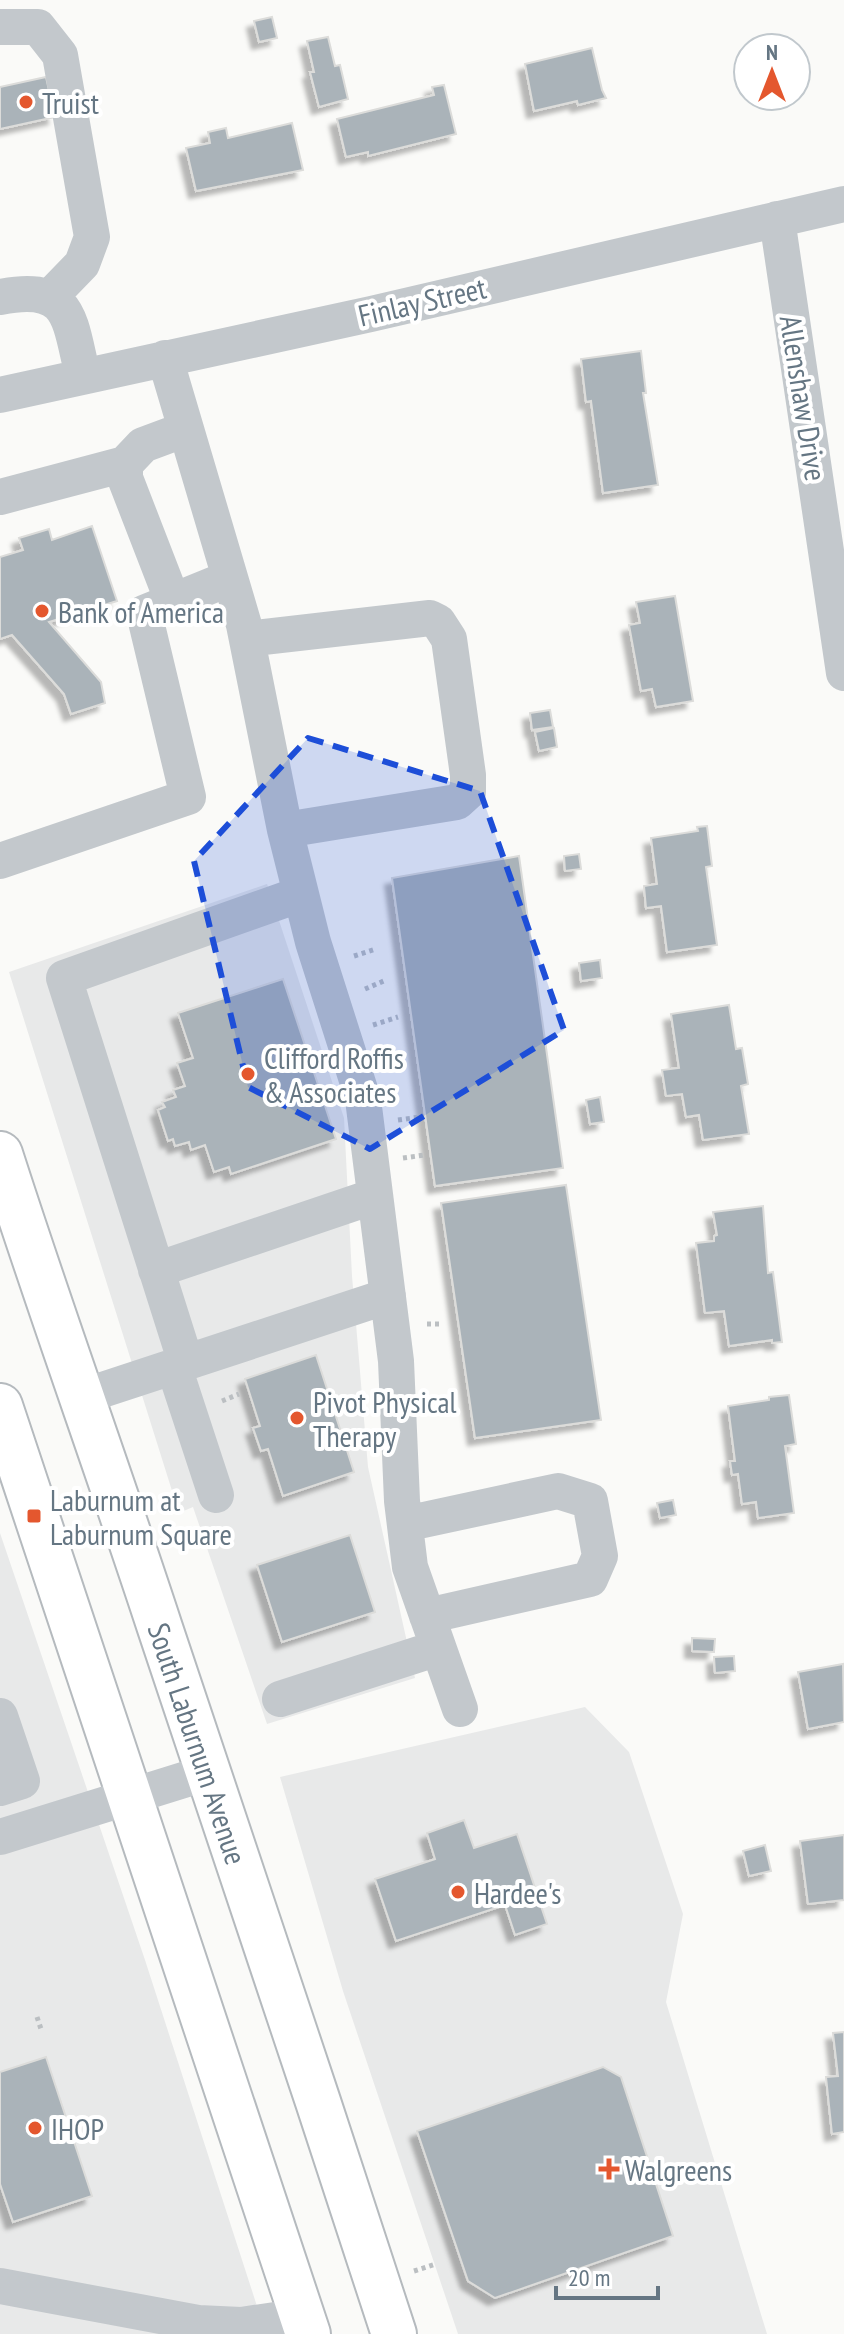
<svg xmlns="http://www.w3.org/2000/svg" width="844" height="2334" viewBox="0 0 844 2334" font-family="'PT Sans Narrow',sans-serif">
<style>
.built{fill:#e8e9e9}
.building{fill:#aab3b9;stroke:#dcdcda;stroke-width:2;filter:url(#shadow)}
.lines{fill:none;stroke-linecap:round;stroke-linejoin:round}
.major-casing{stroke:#b5babe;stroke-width:48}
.path{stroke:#bbbfc2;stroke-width:5;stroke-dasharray:4 4;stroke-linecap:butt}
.minor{stroke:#c3c8cc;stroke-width:36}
.major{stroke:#fff;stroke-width:44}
.marked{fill:#1d4ed8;fill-opacity:0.2;stroke:#1d4ed8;stroke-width:6;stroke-dasharray:16 10;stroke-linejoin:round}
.poi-dot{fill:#e4572e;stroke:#fff;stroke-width:3}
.labels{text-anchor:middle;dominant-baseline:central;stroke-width:8;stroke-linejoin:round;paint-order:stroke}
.poi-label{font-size:30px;fill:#657683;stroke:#fff;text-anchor:start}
.street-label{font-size:30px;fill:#657683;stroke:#fff}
</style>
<defs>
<filter id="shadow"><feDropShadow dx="-7" dy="7" stdDeviation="2" flood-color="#0004"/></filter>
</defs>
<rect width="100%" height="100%" fill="#fafaf8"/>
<path class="built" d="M267,884l77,234 8,158 16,191 47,211 -148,46 -74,-217 -14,6 -170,-541z
M0,1533l145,427 121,374h-266z
M585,1707l44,45 54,162 -17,88 101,332h-309l-115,-343 -63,-214z"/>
<path class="building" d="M272,17l5,21 -18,4 -5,-21z
M328,37l7,29 5,-1 8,34 -29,8 -9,-35h4l-7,-31z
M592,48l10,42 4,8 -28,7 -1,-4 -43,10 -9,-47z
M46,77l9,40 -55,12v-42z
M444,85l12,49 -88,22v-4l-22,5 -9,-38 97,-24 -2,-8z
M292,123l11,47 -107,21 -10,-43 24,-5 -2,-11 18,-4 2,10z
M641,351l5,42h-3l15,92 -55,8 -12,-92 -5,1 -5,-43z
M92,526l25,75 -68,21 52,60 4,21 -34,11 -7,-20 -52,-59 -12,4v-82l23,-7 -4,-12 30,-9 3,11z
M675,596l18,105 -37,6 -4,-18 -11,2 -12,-66 11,-2 -4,-21z
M550,710l3,17 -21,3 -2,-17z
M554,728l3,19 -18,4 -4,-19z
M707,826l5,40 -6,1 11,78 -50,7 -6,-46 -15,2 -2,-22 13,-2 -6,-46 47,-7 -1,-4z
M579,854l2,15 -16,2 -1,-15z
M519,856l44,312 -128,18 -43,-308z
M600,960l2,18 -21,3 -2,-18z
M283,979l53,160 -105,35 -2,-7 -15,5 -9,-27 -14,5 -2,-8 -14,4 -2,-7 -5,2 -10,-31 7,-3 -3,-5 14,-5 -3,-7 12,-4 -8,-23 16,-5 -15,-45z
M729,1005l7,44 6,-1 6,36 -7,2 8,48 -46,6 -4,-25 -13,2 -4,-23 -16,2 -4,-26 17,-2 -8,-54z
M600,1097l4,25 -14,2 -4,-24z
M566,1185l35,235 -126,18 -34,-235z
M763,1206l5,67 5,-1 9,70 -10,1v-3l-43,6 -5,-35 -19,2 -9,-70 18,-2v-5l3,-1 -4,-23z
M316,1355l38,117 -71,24 -15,-47 -7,2 -8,-23 7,-2 -15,-47z
M789,1395l7,49 -11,2 9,67 -36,5 -2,-16 -14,2 -4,-30 -6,1 -2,-14h5l-7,-55 41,-6v-3z
M673,1500l3,15 -16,3 -3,-15z
M350,1535l25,77 -93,30 -25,-77z
M692,1638l23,1 -1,13 -22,-1z
M734,1656l1,15 -20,2 -1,-16z
M843,1664l1,58 -36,7 -10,-57z
M464,1820l10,28 43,-14 30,90 -32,11 -10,-30 -109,36 -21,-62 60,-20 -8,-26z
M844,1835v65l-36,4 -8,-63z
M765,1845l6,26 -22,5 -6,-25z
M844,2032v100l-12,2 -6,-57 12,-1 -5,-43z
M46,2057l46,139 -79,26 -13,-38v-112z
M603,2067l18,10 52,159 -178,62 -27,-17 -51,-150z"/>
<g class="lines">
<g class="major-casing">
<g id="major">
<path id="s1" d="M0,1154c51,159 108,315 160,474 78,235 158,470 234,706"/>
<path d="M0,1406l308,928"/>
</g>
</g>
<path class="path" d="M354,956l22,-7
M365,989l21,-9
M373,1025l25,-8
M398,1120l22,-3
M403,1158l22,-3
M427,1324h15
M222,1401l17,-7
M37,2017l5,15
M414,2271l22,-7"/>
<path class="minor" d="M0,27h38l22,28 32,182 -10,27 -32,33
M777,219l67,454
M0,297c72,-14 69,22 83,79
M165,358l79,267 41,205 28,112 50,157 33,262 6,140 8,66 50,142
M0,395l371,-81 473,-110
M125,464v14l48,124
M0,497l125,-33 18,-19 43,-16
M247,639l183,-21 8,4 11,17 19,136v17l-11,10 -172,28
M0,861l188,-64 -44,-184 86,-35
M156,1270l219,-74
M186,1363l-122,-385 237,-84
M174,1367l42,128
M81,1397l307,-101
M405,1524l153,-33 32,10 10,55 -10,23 -163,37
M280,1699l158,-51
M0,1716l22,65 -22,7
M0,1837l206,-64
M0,2286l198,37 43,2 61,-9"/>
<use href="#major" class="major"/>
</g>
<path class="marked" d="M308,738l172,53 84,239 -194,119 -122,-62 -54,-226z"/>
<g class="poi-dot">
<circle cx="26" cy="102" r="8"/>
<circle cx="42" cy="611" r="8"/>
<circle cx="248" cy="1074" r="8"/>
<circle cx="297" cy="1418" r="8"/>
<rect x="26" y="1508" width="16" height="16" rx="4"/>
<circle cx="458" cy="1892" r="8"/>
<circle cx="35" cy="2128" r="8"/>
<path d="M605 2157h8v8h8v8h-8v8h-8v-8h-8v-8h8z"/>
</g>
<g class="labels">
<g class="poi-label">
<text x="42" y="102">Truist</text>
<text x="58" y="611">Bank of America</text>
<text x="264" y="1057">Clifford Roffis<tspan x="264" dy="34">&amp; Associates</tspan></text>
<text x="313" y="1401">Pivot Physical<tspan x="313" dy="34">Therapy</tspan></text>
<text x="50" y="1499">Laburnum at<tspan x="50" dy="34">Laburnum Square</tspan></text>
<text x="474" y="1892">Hardee's</text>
<text x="51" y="2128">IHOP</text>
<text x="625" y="2169">Walgreens</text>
</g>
<g class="street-label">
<text transform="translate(422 301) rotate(-13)">Finlay Street</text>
<text transform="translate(804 398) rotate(81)">Allenshaw Drive</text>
<text stroke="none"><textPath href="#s1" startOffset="622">South Laburnum Avenue</textPath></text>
</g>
</g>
<g transform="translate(772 72)"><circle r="38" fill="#ffffff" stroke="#c1c8cd" stroke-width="2"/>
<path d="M0-6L14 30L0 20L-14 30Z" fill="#e4572e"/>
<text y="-12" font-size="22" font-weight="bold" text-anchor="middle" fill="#657683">N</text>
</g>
<path d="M556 2286v12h102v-12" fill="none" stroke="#657683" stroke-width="4"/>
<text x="568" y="2286" font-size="24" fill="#657683" stroke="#ffffff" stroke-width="6" paint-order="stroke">20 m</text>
</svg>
